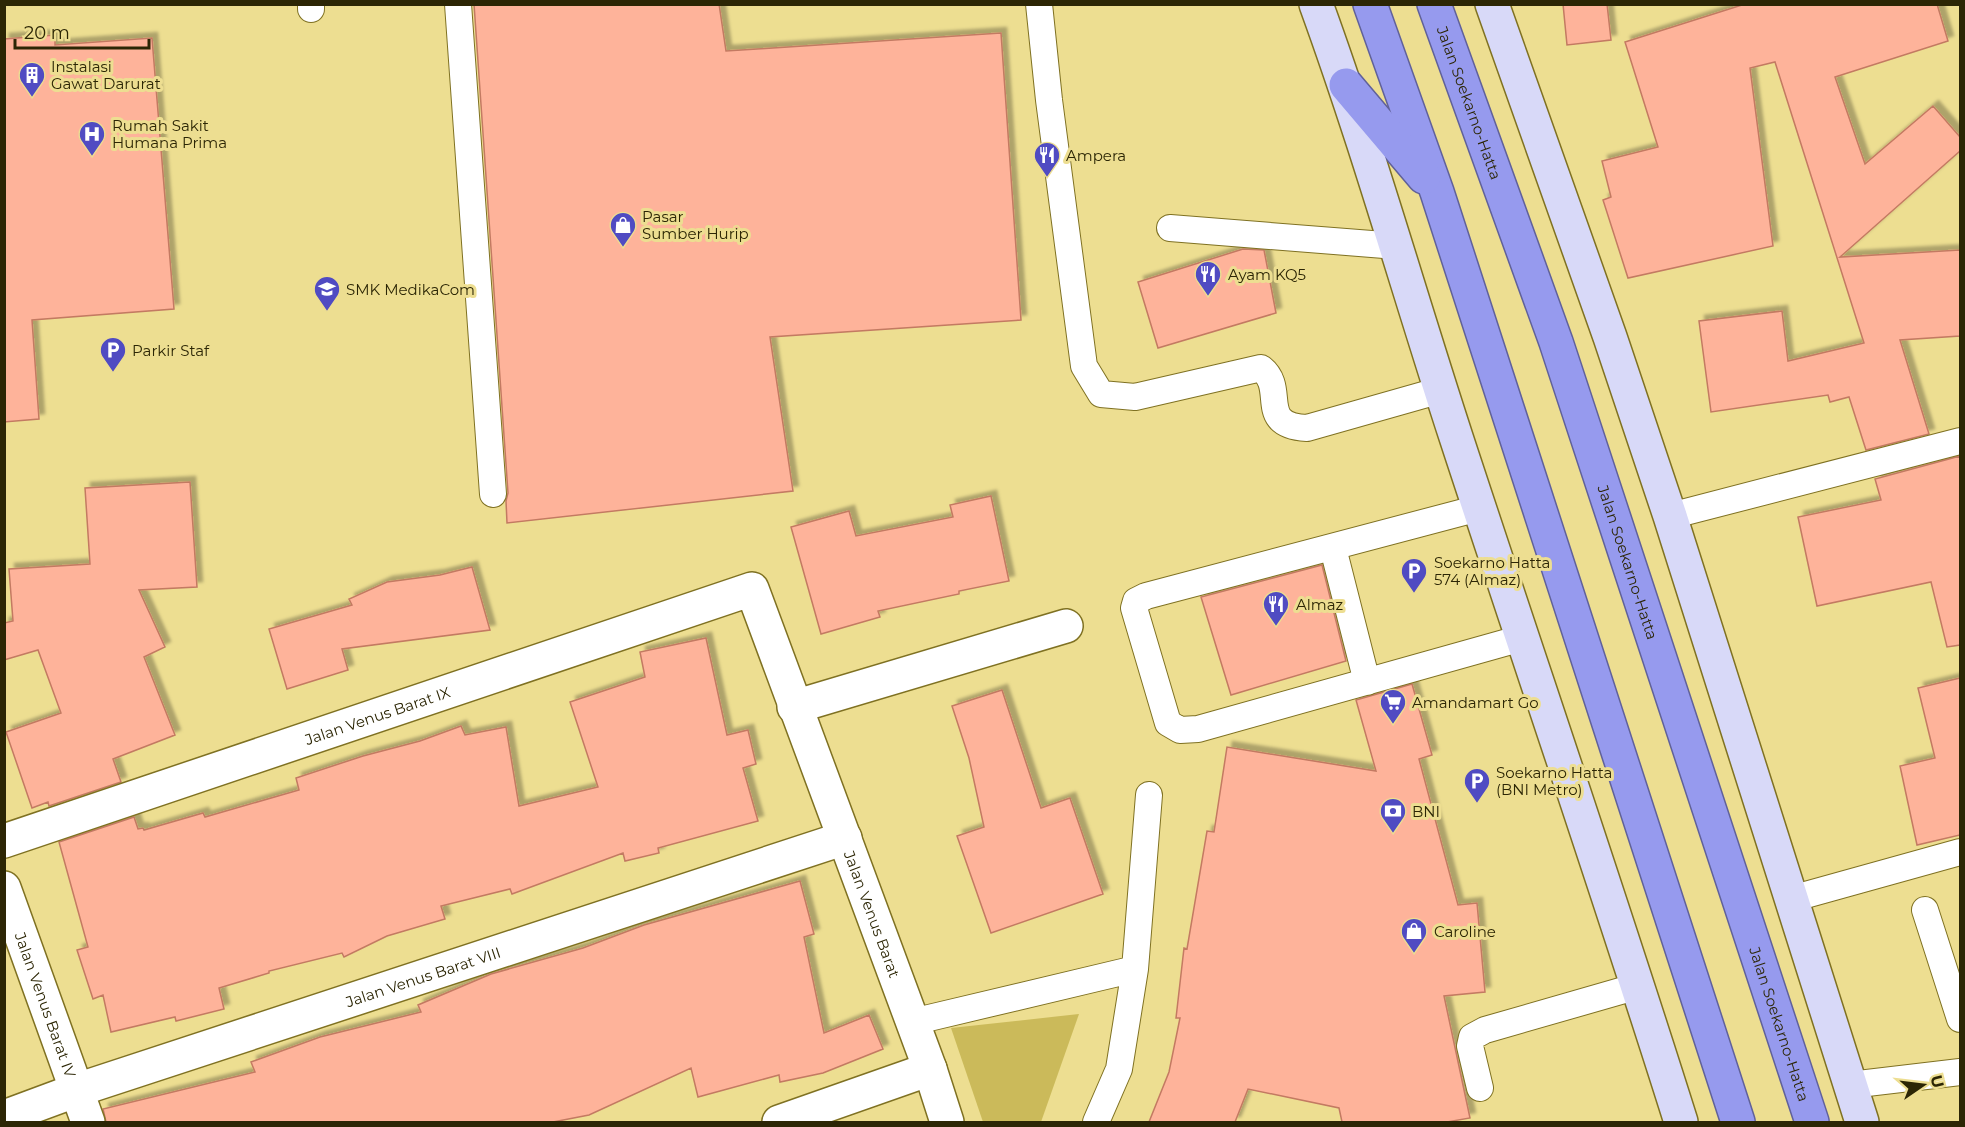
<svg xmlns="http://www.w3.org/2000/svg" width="1965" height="1127" viewBox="0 0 1965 1127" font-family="Montserrat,sans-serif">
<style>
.green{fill:#cbba5a}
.building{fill:#feb39a;stroke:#c37a62;stroke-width:1.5;filter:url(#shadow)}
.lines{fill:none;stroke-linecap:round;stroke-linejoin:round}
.service-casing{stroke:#7f7122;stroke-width:28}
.minor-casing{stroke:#7f7122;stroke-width:36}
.secondary-casing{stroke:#7f7122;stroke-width:36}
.trunk-casing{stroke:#606199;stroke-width:36}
.service{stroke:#fff;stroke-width:26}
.minor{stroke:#fff;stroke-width:33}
.secondary{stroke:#d8d9f8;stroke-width:33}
.trunk{stroke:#969aee;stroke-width:33}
.labels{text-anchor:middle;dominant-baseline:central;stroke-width:6;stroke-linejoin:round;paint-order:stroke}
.poi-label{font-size:15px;fill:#2c2605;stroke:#edde91;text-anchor:start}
.street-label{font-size:15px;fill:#2c2605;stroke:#edde91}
</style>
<defs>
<filter id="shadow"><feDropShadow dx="5.5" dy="-5.5" stdDeviation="1.5" flood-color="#0004"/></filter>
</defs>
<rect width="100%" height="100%" fill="#edde91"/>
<path class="green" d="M1079,1014l-38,108h-58l-32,-94z"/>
<path class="building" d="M474,4h245l7,47 275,-18 20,287 -251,17 23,154 -286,32 -1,-22 2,-8z
M1563,4h44l4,36 -44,5z
M1745,4h192l11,37 -113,36 30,87 68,-58 27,31v14l-120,106 120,-7v86l-60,4 29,94 -63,16 -17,-53 -19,5 -2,-7 -117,17 -12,-91 83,-10 6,50 76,-18 -89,-281 -25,6 23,178 -145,32 -25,-78 8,-3 -9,-36 56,-14 -33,-105z
M55,35v10l97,-7 22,271 -142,11 7,99 -35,3v-383z
M1243,249l21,1 12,63 -118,35 -20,-66z
M1960,456v189l-13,2 -16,-65 -114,24 -19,-89 83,-17 -6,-21z
M190,482l7,105 -58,3 26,57 -21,10 31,78 -62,24 8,23 -72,24 -1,-4 -16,6 -26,-76 55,-19 -23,-63 -34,10v-37l9,-2 -4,-52 81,-5 -5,-76z
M991,496l18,85 -50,10v3l-81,17 2,6 -59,17 -30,-107 58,-16 7,25 97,-19 -3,-12z
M1322,565l24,96 -115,34 -30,-98z
M472,567l18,63 -148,19 6,21 -61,19 -18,-60 83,-24 -3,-6 38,-17 53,-7z
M706,638l21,97 21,-5 8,34 -13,4 15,53 -100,27 1,5 -34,8 -2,-8 -111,41 -2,-5 -69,17 4,13 -58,17 -43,21 -2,-4 -73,18v2l-50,15 5,21 -48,12 -1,-4 -64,15 -8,-37 -10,4 -16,-49 11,-3 -29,-105 75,-25 4,12 5,-1 1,2 59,-17 2,4 94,-27 -3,-12 67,-22 57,-15 41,-15 4,9 41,-8 13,79 79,-19 -28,-85 75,-25 -5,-25z
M1960,678v157l-43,10 -17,-79 35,-8 -17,-70z
M1412,684l20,71 -13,4 39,146 19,-2 8,89 -41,4 26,122 -23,4h-105l-3,-14 -91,-19 -13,33h-86l20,-50 11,-54h-4l8,-70 3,1 20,-118 7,1 13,-85 149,24 -20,-71z
M1002,690l39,118 29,-10 33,96 -112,39 -34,-97 27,-9 -15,-69 -17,-52z
M800,881l14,53 -10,3 20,96 45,-18 14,34 -60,24 -43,9 -1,-7 -81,22 -7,-29 -102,47 -36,7h-447l-3,-13 152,-37 -4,-10 69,-25 101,-25 -3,-7 73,-31 92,-26 61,-23z"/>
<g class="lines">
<g class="service-casing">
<path id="service" d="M311,4v5
M458,4l35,490
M1039,4l10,96 35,266 17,28 34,3 126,-29c27,21 -6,57 46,60l134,-38
M1170,228l227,18
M1479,508l-333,88 -10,5 -2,7 34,115 12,7 18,-1 324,-91
M1670,516l290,-75
M1333,548l34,134
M1791,899l169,-47
M1925,910l35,109
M912,1022l223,-53
M1850,1085l110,-13
M1480,1088l-10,-42 2,-9 13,-7 153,-44
M1096,1122l23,-53 16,-100 14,-174"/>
</g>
<g class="minor-casing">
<g id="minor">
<path d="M794,707l272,-81"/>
<path id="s1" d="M4,841l748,-252 178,480 17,53"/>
<path id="s2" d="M4,888l84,234"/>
<path id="s3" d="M4,1117l73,-27 768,-252"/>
<path d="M779,1122l151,-53"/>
</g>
</g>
<g class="secondary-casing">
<path id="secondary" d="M1316,4c52,143 93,289 140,433 75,229 153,456 225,685
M1492,4l118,333 60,179 192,606"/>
</g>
<g class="trunk-casing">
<g id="trunk">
<path d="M1370,4l67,188 301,930"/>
<path id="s4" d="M1434,4l122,338 256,780"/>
<path d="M1346,85l78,92"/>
</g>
</g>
<use href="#service" class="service"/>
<use href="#minor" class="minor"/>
<use href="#secondary" class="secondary"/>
<use href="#trunk" class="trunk"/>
</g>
<defs>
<g id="building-pin" transform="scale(1.35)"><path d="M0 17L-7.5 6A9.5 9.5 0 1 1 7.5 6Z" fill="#504bc2" stroke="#edde91"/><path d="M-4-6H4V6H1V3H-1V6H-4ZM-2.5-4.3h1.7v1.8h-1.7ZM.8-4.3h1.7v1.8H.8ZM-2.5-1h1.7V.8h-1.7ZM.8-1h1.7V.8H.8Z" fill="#fff"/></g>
<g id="hospital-pin" transform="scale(1.35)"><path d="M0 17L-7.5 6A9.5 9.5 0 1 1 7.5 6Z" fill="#504bc2" stroke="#edde91"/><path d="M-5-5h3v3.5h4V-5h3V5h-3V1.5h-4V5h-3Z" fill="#fff"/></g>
<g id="restaurant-pin" transform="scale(1.35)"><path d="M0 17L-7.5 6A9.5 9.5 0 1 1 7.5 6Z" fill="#504bc2" stroke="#edde91"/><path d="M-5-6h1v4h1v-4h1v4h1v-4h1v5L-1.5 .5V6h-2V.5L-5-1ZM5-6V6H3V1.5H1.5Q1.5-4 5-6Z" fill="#fff"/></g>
<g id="shop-pin" transform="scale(1.35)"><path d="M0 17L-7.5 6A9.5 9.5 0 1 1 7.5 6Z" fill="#504bc2" stroke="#edde91"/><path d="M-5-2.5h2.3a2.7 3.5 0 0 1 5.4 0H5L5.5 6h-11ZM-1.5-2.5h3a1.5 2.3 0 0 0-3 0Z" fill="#fff"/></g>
<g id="school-pin" transform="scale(1.35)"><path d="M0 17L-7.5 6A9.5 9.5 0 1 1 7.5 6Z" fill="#504bc2" stroke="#edde91"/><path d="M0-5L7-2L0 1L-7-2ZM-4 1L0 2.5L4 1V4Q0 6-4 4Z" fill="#fff"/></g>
<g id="parking-pin" transform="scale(1.35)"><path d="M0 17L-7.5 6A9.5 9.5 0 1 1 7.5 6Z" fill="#504bc2" stroke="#edde91"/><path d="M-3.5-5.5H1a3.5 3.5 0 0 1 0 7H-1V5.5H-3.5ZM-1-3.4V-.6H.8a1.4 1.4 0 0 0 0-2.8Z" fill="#fff"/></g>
<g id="supermarket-pin" transform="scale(1.35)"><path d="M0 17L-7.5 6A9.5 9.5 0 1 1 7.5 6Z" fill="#504bc2" stroke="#edde91"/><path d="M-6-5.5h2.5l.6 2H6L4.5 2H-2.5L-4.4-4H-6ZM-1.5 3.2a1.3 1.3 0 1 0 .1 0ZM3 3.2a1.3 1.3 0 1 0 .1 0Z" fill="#fff"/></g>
<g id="bank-pin" transform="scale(1.35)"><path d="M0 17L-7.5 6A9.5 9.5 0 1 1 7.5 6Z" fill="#504bc2" stroke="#edde91"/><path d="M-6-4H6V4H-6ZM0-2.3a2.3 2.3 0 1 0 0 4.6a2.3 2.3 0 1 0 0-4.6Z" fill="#fff"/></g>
</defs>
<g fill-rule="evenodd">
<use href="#building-pin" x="32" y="75"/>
<use href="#hospital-pin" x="92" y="134"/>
<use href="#restaurant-pin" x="1047" y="155"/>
<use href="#shop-pin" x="623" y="225"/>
<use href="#restaurant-pin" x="1208" y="274"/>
<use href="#school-pin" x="327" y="289"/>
<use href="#parking-pin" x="113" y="350"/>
<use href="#parking-pin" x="1414" y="571"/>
<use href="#restaurant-pin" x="1276" y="604"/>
<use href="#supermarket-pin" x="1393" y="702"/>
<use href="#parking-pin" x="1477" y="781"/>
<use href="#bank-pin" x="1393" y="811"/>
<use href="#shop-pin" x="1414" y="931"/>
</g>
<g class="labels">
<g class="poi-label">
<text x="51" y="66">Instalasi<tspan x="51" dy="17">Gawat Darurat</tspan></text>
<text x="112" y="125">Rumah Sakit<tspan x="112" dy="17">Humana Prima</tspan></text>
<text x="1066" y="155">Ampera</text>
<text x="642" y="216">Pasar<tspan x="642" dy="17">Sumber Hurip</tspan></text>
<text x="1228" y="274">Ayam KQ5</text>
<text x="346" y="289">SMK MedikaCom</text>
<text x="132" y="350">Parkir Staf</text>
<text x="1434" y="562">Soekarno Hatta<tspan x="1434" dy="17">574 (Almaz)</tspan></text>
<text x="1296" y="604">Almaz</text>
<text x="1412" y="702">Amandamart Go</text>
<text x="1496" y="772">Soekarno Hatta<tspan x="1496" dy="17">(BNI Metro)</tspan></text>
<text x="1412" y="811">BNI</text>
<text x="1434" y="931">Caroline</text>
</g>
<g class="street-label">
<text stroke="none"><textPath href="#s4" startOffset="105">Jalan Soekarno-Hatta</textPath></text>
<text stroke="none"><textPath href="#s4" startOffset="591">Jalan Soekarno-Hatta</textPath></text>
<text stroke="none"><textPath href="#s1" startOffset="394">Jalan Venus Barat IX</textPath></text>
<text stroke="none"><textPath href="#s1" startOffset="1136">Jalan Venus Barat</textPath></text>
<text stroke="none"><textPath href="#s3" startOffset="442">Jalan Venus Barat VIII</textPath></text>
<text stroke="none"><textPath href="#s2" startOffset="124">Jalan Venus Barat IV</textPath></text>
<text stroke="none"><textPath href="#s4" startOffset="1077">Jalan Soekarno-Hatta</textPath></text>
</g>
</g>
<rect width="1965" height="1127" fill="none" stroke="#2c2605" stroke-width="12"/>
<g transform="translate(1923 1085) rotate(76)" stroke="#edde91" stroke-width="4.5" paint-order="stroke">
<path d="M0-4.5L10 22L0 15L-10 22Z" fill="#2c2605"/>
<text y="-9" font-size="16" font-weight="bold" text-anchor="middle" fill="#2c2605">U</text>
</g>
<path d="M15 39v9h134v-9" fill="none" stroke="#2c2605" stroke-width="3"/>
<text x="24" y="39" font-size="18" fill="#2c2605" stroke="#edde91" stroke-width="4.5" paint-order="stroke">20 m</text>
</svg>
